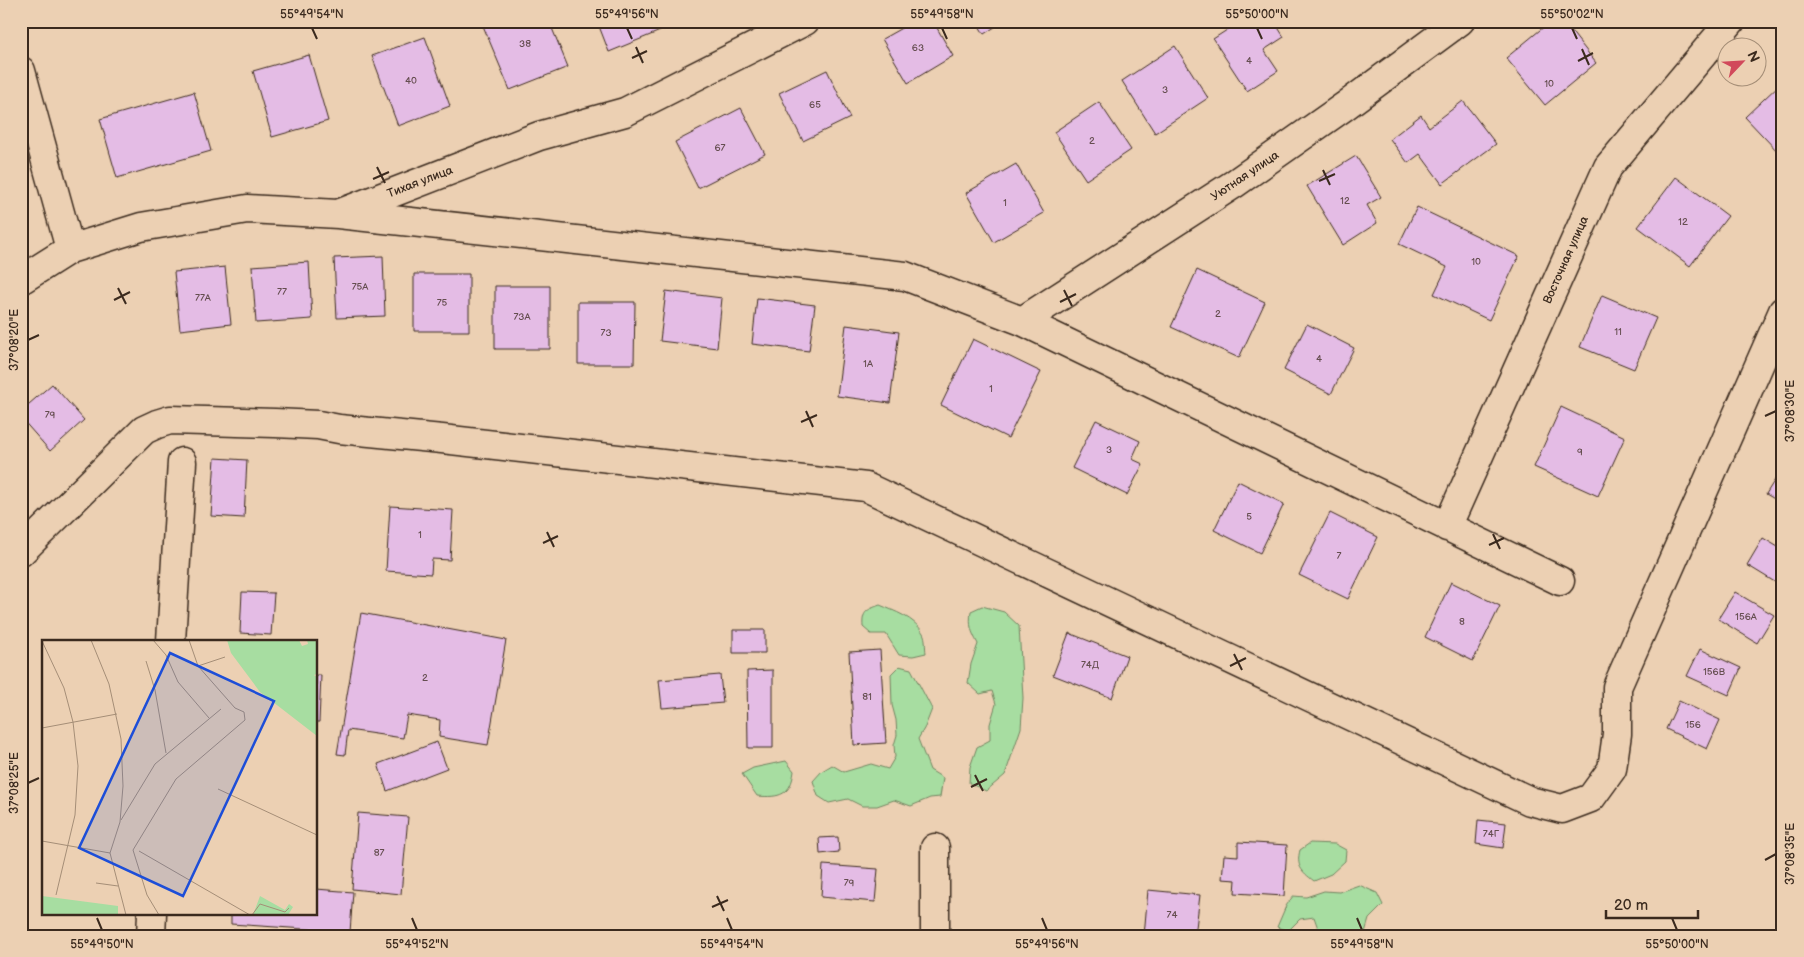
<svg xmlns="http://www.w3.org/2000/svg" width="1804" height="957" viewBox="0 0 1804 957" font-family="'Balsamiq Sans',sans-serif">
<style>
.green{fill:#a7dda1;stroke:#718460}
.building{fill:#e4bce5;stroke:#3b2a1e}
.lines{fill:none;stroke-linecap:round;stroke-linejoin:round}
.minor-casing{stroke:#3b2a1e;stroke-width:31}
.minor{stroke:#ecd0b3;stroke-width:28}
.ticks{fill:none;stroke:#3b2a1e;stroke-width:2}
.labels{text-anchor:middle;dominant-baseline:central;stroke-width:4;stroke-linejoin:round;paint-order:stroke}
.number-label{font-size:10px;fill:#654e50}
.street-label{font-size:12px;fill:#3b2a1e;stroke:#ecd0b3}
.inset-road{fill:none;stroke:#a58e77;stroke-width:1}
.view{fill:#1d4ed8;fill-opacity:0.15;stroke:#1d4ed8;stroke-width:2.5}
.inset-edge{fill:none;stroke:#3b2a1e;stroke-width:2.5}
.neatline{fill:none;stroke:#3b2a1e;stroke-width:2}
.ticks-label{font-size:12px;text-anchor:middle;fill:#3b2a1e}
</style>
<rect width="100%" height="100%" fill="#ecd0b3"/>
<filter id="ink" filterUnits="userSpaceOnUse"><feTurbulence type="fractalNoise" baseFrequency=".02" numOctaves="2"/><feDisplacementMap in="SourceGraphic" scale="10" xChannelSelector="R" yChannelSelector="G"/><feConvolveMatrix kernelMatrix="1 2 1 2 8 2 1 2 1" color-interpolation-filters="sRGB"/></filter>
<g filter="url(#ink)">
<path class="green" d="M880,605c14,6 35,13 43,28 3,5 2,14 3,20l-13,3 -14,-1 -13,-21h-15l-8,-7c-1,-15 3,-17 17,-22z
M982,606l22,6 15,14 4,72 -2,30 -16,47 -19,16 -17,-8 1,-16 7,-20 13,-7v-16l6,-20 -4,-13 -12,3 -12,-11 3,-19 7,-20c-7,-13 -9,-18 -7,-33z
M899,666l12,3 21,40 -7,18 -7,12 12,31 13,8 -3,19 -10,1 -19,8 -17,-6 -17,6h-15l-14,-7 -19,4 -11,-7 -5,-15 9,-10 10,-6 12,7 27,-8 17,5 7,-12 -1,-12 3,-10 -1,-15 -4,-15 -1,-31z
M786,761l8,10c-3,24 -14,27 -37,25l-15,-22 11,-6z
M1310,843l25,1 11,6 -1,11 -14,13 -17,7c-13,-10 -18,-15 -14,-31z
M1359,885l18,8 6,12 -14,14 -5,17 -44,-2 -6,-17 -14,2 -12,12 -11,-4 9,-21 7,-10 13,1 18,-6 15,1z"/>
<path class="building" d="M481,21h68l19,46 -58,23z
M597,21h65l3,8 -56,23z
M914,21h19l20,35 -45,27 -26,-44z
M976,21h28l-20,13z
M1241,21h33l10,16 -20,13 14,21 -31,20 -34,-52z
M1551,21h12l33,42 -51,42 -39,-47z
M425,37l25,69 -52,20 -26,-70z
M1175,46l33,52 -53,35 -33,-52z
M309,55l19,66 -56,16 -19,-66z
M827,70l23,48 -47,23 -24,-48z
M1781,83l2,2v66l-3,3 -35,-37z
M194,92l17,59 -94,27 -17,-59z
M1463,101l33,43 -54,40 -22,-30 -12,9 -18,-24 31,-24 8,12z
M1099,102l32,48 -45,30 -32,-48z
M741,108l24,46 -67,34 -23,-46z
M1356,156l25,41 -14,8 10,18 -34,22 -36,-59z
M1016,164l28,49 -50,29 -28,-49z
M1676,177l52,39 -38,50 -52,-39z
M1417,207l102,49 -30,64 -55,-26 13,-27 -48,-23z
M383,256l2,60 -48,2 -3,-60z
M309,262l3,57 -56,4 -4,-57z
M225,267l6,57 -51,6 -6,-58z
M1197,270l68,32 -26,56 -68,-31z
M414,274h55v57h-55z
M495,286h55v63h-55z
M666,291l56,7 -5,50 -57,-7z
M1602,295l54,23 -22,51 -54,-22z
M757,298l58,7 -6,46 -57,-7z
M578,302h57l-1,62h-56z
M1307,324l47,24 -23,46 -47,-24z
M846,325l53,7 -9,71 -53,-7z
M973,339l68,33 -33,66 -67,-33z
M52,384l32,36 -34,31 -29,-33v-7z
M1561,407l64,30 -27,59 -64,-29z
M1096,420l44,21 -8,18 11,5 -16,31 -55,-27z
M215,458l32,2 -3,58 -33,-2z
M1783,467v37l-17,-10z
M1238,481l46,23 -24,49 -46,-23z
M390,506l63,4 -3,50 -18,-1 -1,15 -45,-3z
M1330,513l48,24 -30,62 -49,-24z
M1763,538l20,12v37l-36,-22z
M1451,582l49,24 -27,55 -48,-24z
M242,592l32,1 -3,42 -31,-2z
M1735,592l39,23 -17,28 -39,-24z
M361,613l145,27 -18,105 -49,-8 1,-17 -33,-5 -4,23 -55,-8 -3,25 -8,-1z
M733,630h32v23h-32z
M1069,633l58,23 -15,42 -59,-23z
M1700,649l41,19 -12,27 -42,-19z
M880,650l6,93 -32,2 -5,-93z
M773,670v78h-25l-1,-77z
M316,675h5l-2,47h-3z
M720,675l3,28 -61,5 -3,-28z
M1679,701l41,19 -13,29 -41,-20z
M437,742l10,26 -60,23 -9,-27z
M358,813l50,4 -7,77 -49,-5z
M1478,820l28,3 -3,25 -27,-4z
M838,837l1,15 -19,2 -1,-16z
M1238,842l49,3 -3,51 -49,-3 1,-13 -14,-1 2,-24 14,1z
M823,865l55,4 -3,33 -54,-5z
M316,889l37,3 -3,40 -119,-8v-11h85z
M1148,890l52,5 -5,41h-51z
M199,934h50v2h-50z"/>
<g class="lines">
<g class="minor-casing">
<path id="minor" d="M21,71l49,178
M338,214l567,62 117,45 538,260
M21,280l49,-31 71,-22 106,-18 91,5 201,-78 86,-24 180,-91
M1022,321l212,-137 111,-78 115,-85
M1447,527l161,-360 123,-146
M21,552l123,-122 13,-6 13,-4 105,3 43,2 21,4 103,10 424,48 664,314 32,8 29,-11 21,-29 5,-35v-47l166,-376
M171,641l11,-179
M935,848v88
M151,936l1,-23"/>
</g>
<use href="#minor" class="minor"/>
</g>
</g>
<path class="ticks" d="M312,28l5,11M627,28l5,11M942,28l5,11M1257,28l5,11M1572,28l5,11M636,47l7,16M1582,49l7,16M632,58l15,-7M1578,61l15,-8M377,167l8,16M1323,170l7,15M373,179l16,-7M1319,181l16,-7M118,288l8,16M1064,290l8,16M114,300l16,-8M1060,302l16,-8M28,340l11,-5M806,411l7,16M1765,416l11,-5M801,422l16,-7M547,532l7,15M1493,534l7,15M543,543l15,-7M1489,545l15,-7M1234,654l8,16M1230,666l16,-8M975,775l8,16M28,783l11,-5M971,787l16,-8M1765,860l11,-6M717,896l7,15M712,907l16,-7M97,918l5,12M412,918l5,12M727,918l5,12M1042,918l5,12M1357,918l5,12M1672,918l5,12"/>
<g class="labels">
<g class="number-label">
<text x="525" y="44">38</text>
<text x="918" y="48">63</text>
<text x="1249" y="61">4</text>
<text x="411" y="81">40</text>
<text x="1549" y="84">10</text>
<text x="1165" y="90">3</text>
<text x="815" y="105">65</text>
<text x="1092" y="141">2</text>
<text x="720" y="148">67</text>
<text x="1345" y="201">12</text>
<text x="1005" y="203">1</text>
<text x="1683" y="222">12</text>
<text x="1476" y="262">10</text>
<text x="360" y="287">75А</text>
<text x="282" y="292">77</text>
<text x="203" y="298">77А</text>
<text x="442" y="303">75</text>
<text x="1218" y="314">2</text>
<text x="522" y="317">73А</text>
<text x="1618" y="332">11</text>
<text x="606" y="333">73</text>
<text x="1319" y="359">4</text>
<text x="868" y="364">1А</text>
<text x="991" y="389">1</text>
<text x="50" y="415">79</text>
<text x="1109" y="450">3</text>
<text x="1580" y="452">9</text>
<text x="1249" y="517">5</text>
<text x="420" y="535">1</text>
<text x="1339" y="556">7</text>
<text x="1746" y="617">156А</text>
<text x="1462" y="622">8</text>
<text x="1090" y="665">74Д</text>
<text x="1714" y="672">156В</text>
<text x="425" y="678">2</text>
<text x="867" y="697">81</text>
<text x="1693" y="725">156</text>
<text x="1491" y="834">74Г</text>
<text x="379" y="853">87</text>
<text x="849" y="883">79</text>
<text x="1172" y="915">74</text>
</g>
<g class="street-label">
<text transform="translate(1245 176) rotate(-34)">Уютная улица</text>
<text transform="translate(420 182) rotate(-21)">Тихая улица</text>
<text transform="translate(1566 260) rotate(-66)">Восточная улица</text>
</g>
</g>
<g transform="translate(42 640)">
<rect width="275" height="275" fill="#ecd0b3"/>
<path d="M185,0h72l3,6 6,-2 -1,-4h10v34l-3,1 3,2v59l-57,-44 -29,-39zM0,256l76,10v9h-76zM218,256l25,14 4,-6 4,3 -5,8h-35z" fill="#a7dda1"/>
<path class="inset-road" d="M49,0l18,44 12,55 2,47 -3,36 -10,31 16,62M111,0l13,15 12,27 31,36M0,1l22,47 9,34 5,44 -3,49 -19,80M104,21l9,29 11,63M156,26l27,-9M0,88l75,-14M176,149l99,46M79,180l34,-56 66,-55M0,201l68,12M97,211l111,64M54,243l22,3M117,275l-12,-20 -14,-45 43,-71 69,-59 -1,-8 -9,-4 -37,-42 -9,-26M210,275l8,-11 25,8 4,-4"/>
<path class="view" d="M128,13l104,48 -91,195 -104,-48z"/>
<rect width="275" height="275" class="inset-edge"/>
</g>
<rect width="1804" height="957" fill="none" stroke="#ecd0b3" stroke-width="55"/>
<g transform="translate(1742 62) rotate(65)"><circle r="24" fill="#ecd0b3" stroke="#a58e77"/>
<path d="M0-4L9 19L0 12L-9 19Z" fill="#d1495b"/>
<text y="-8" font-size="14" font-weight="bold" text-anchor="middle" fill="#3b2a1e">N</text>
</g>
<path d="M1606 910v8h92v-8" fill="none" stroke="#3b2a1e" stroke-width="2.5"/>
<text x="1614" y="910" font-size="15" fill="#3b2a1e" stroke="#ecd0b3" stroke-width="4" paint-order="stroke">20 m</text>
<rect x="28" y="28" width="1748" height="902" class="neatline"/>
<g class="ticks-label">
<text x="312" y="18">55°49'54"N</text>
<text x="627" y="18">55°49'56"N</text>
<text x="942" y="18">55°49'58"N</text>
<text x="1257" y="18">55°50'00"N</text>
<text x="1572" y="18">55°50'02"N</text>
<text transform="translate(14 340) rotate(-90)" y="4">37°08'20"E</text>
<text transform="translate(1790 411) rotate(-90)" y="4">37°08'30"E</text>
<text transform="translate(14 783) rotate(-90)" y="4">37°08'25"E</text>
<text transform="translate(1790 854) rotate(-90)" y="4">37°08'35"E</text>
<text x="102" y="948">55°49'50"N</text>
<text x="417" y="948">55°49'52"N</text>
<text x="732" y="948">55°49'54"N</text>
<text x="1047" y="948">55°49'56"N</text>
<text x="1362" y="948">55°49'58"N</text>
<text x="1677" y="948">55°50'00"N</text>
</g>
</svg>
